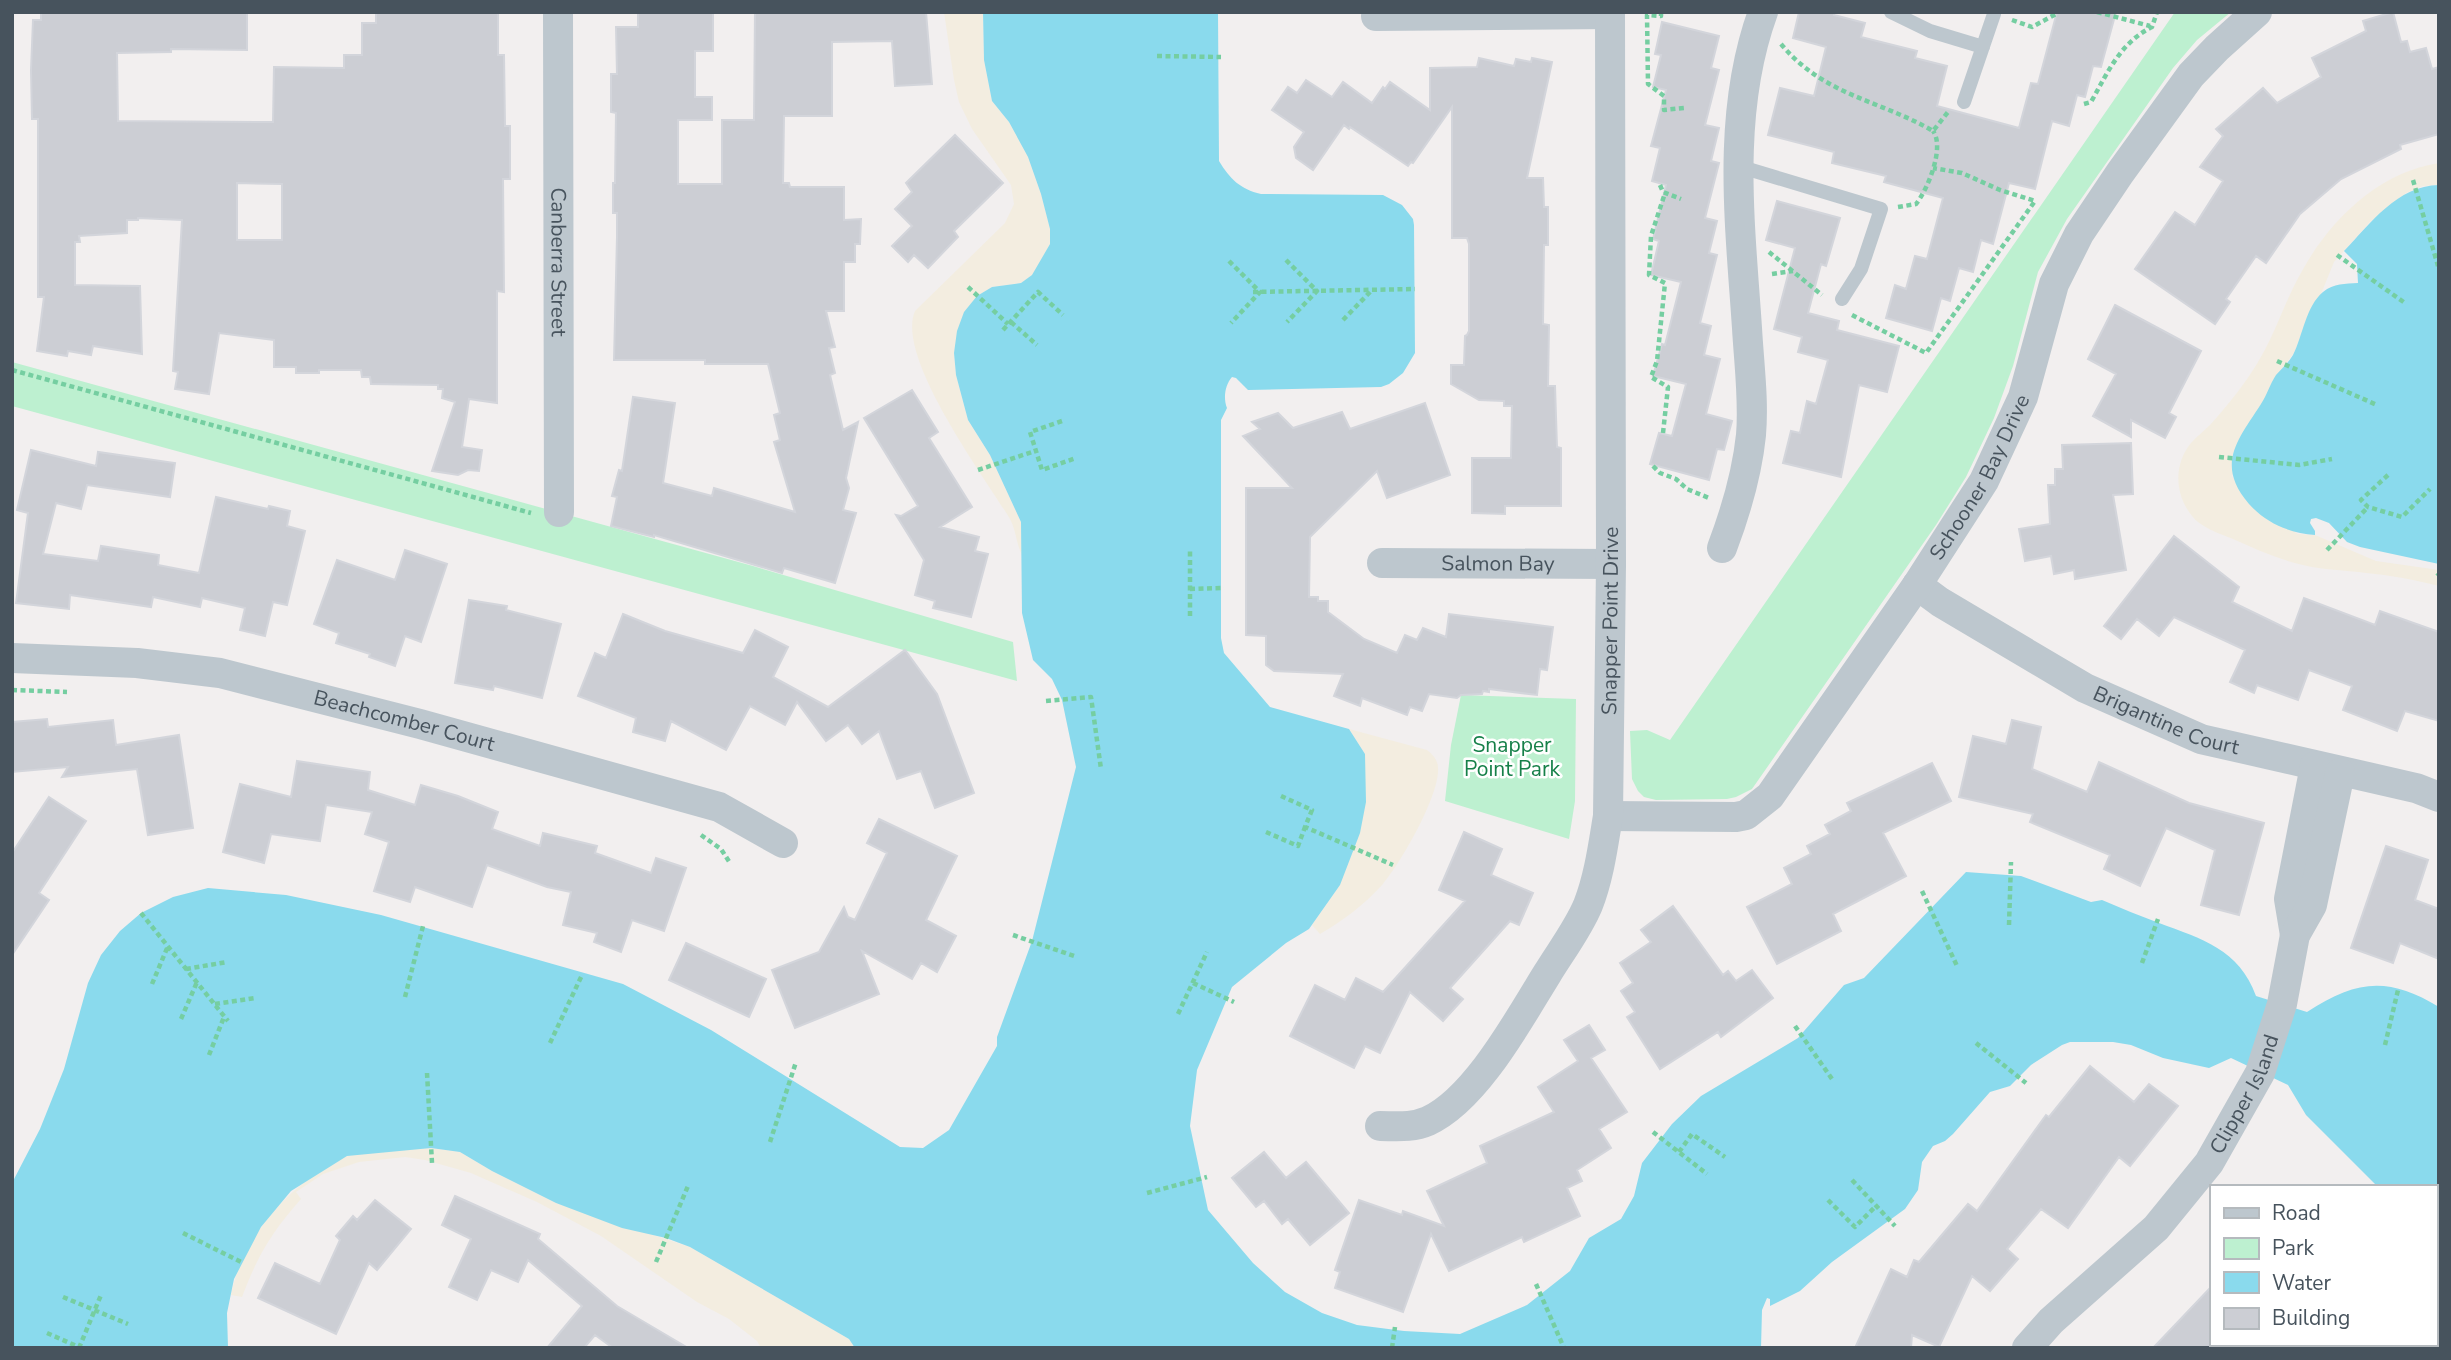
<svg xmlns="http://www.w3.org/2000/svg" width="2451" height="1360" viewBox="0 0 2451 1360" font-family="'Nunito Sans',sans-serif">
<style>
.green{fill:#bdf0d0}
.sand{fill:#f3ede0}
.water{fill:#8adaed}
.building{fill:#ccced4;stroke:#d3d5db;stroke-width:2;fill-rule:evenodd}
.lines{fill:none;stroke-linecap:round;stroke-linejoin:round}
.path{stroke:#75cea1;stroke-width:4.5;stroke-dasharray:5 3.5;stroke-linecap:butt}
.service{stroke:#bdc7ce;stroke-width:14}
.minor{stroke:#bdc7ce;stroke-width:30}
.labels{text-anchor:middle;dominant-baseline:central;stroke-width:5;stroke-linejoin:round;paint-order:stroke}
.street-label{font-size:21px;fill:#47535d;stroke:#fff}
.park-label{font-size:21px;fill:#168049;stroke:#fff}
</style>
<rect width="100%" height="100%" fill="#f2efef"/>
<path class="green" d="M2175,12h56l-34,28 -24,28 -106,151 -29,53 -25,94 -19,52 -28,59 -30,48 -184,264 -16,8 -9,2 -71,1 -12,-3 -6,-6 -6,-12 -2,-48 17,-1 23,10z
M12,362l741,204 260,76 4,39 -1005,-275z
M1461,695l115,4 -1,102 -6,38 -124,-38 6,-56z"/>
<path class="sand" d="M944,12h39l1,48 8,41 17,21 19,35 13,37 9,35v15l-17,31 -12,8 -29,4 -15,9 -23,57 2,22 12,45 22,35 31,67 1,33c-6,-12 -6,-25 -12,-36 -25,-42 -115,-162 -95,-208l90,-88 9,-19 -3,-19 -39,-56 -13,-27 -5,-22z
M2439,163v22l-16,1 -17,7 -36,29 -36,40 -13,32 -10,15 -17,44 -20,26 -42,97 14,24 52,34 17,1 61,26 63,9v16c-24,-6 -49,-11 -73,-13 -21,-3 -43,-3 -63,-8 -24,-5 -47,-16 -70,-26 -13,-5 -33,-12 -41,-23 -17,-21 -19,-51 -1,-73 6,-7 13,-12 19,-18 18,-20 35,-41 48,-63 18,-29 27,-62 44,-91 28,-51 77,-99 137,-108z
M1349,729l78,21c6,5 11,10 11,18 2,27 -37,95 -55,116 -19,21 -39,36 -63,50l-8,-9 28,-40 25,-131z
M431,1148l29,4 32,19 64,32 134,44 159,92 6,9h-94l-4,-7 -28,-22 -32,-17 -96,-66 -64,-34 -66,-29 -46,-13 -20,-3 -46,5 -36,12 -27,18 5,7c-30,34 -43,56 -59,98l-11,-2c11,-59 61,-113 114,-138 13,-6 68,-8 86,-9z"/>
<path class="water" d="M983,12h235l1,149c11,18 21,28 42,33l122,1 19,10 11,14 1,6 1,128 -12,20 -14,11 -8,3 -133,3 -12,-12 -4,-1c-7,8 -9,21 -5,31l-6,12v218l3,15 46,54 79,22 16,25 1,48 -6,31 -20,52 -31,44 -23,14 -54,44 -35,83 -7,56 18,84 45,53 32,29 37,21 35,12 47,6 56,3 67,-29 43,-34 19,-33 32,-19 13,-23 8,-33 30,-39 29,-28 97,-58 46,-53 20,-7 102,-106 55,4 70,26 11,-2c19,8 38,16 57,23 43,16 80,26 97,73l51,16c49,-32 81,-36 132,-5v341h-99l1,-4h94v-157h-57l-72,-72 -18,-30 -57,-27 -22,10 -46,-10 -32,-13 -18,-3h-43l-8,3 -31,20 -21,21 -20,6 -37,42 -8,7 -12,5 -11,16 -4,28 -13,19 -73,53 -32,29 -30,15v-7l-3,-1 -5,12 -1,38h-906l-6,-9 -159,-92 -24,-9 -44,-10 -66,-25 -64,-32 -32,-19 -29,-4 -84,8 -56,35 -30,36 -27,52 -7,34 1,35h-216v-165l28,-54 24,-60 24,-86 13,-28 19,-24 21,-18 32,-16 35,-9 78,7 95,20 242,69 88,46 189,117 23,1 26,-18 48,-84v-9l35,-96 44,-174 -14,-67 -10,-21 -19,-19 -11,-47 -1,-91 -31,-67 -22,-35 -12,-45 -2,-22 3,-22 7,-19 13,-16 15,-9 29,-4 11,-8 18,-31v-15l-9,-35 -13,-37 -19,-35 -17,-21 -8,-41z
M2439,185v379l-79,-17 -13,-5 -18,-19 -13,-5 -5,1 -1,4 5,8v4c-26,-2 -49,-12 -66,-31 -34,-40 -11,-64 12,-100 6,-9 9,-20 15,-29 6,-7 13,-13 17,-20 10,-20 13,-49 30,-63 11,-9 22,-8 35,-9l-1,-19 -13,-13c27,-28 53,-65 95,-66z"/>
<path class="building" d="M41,12h206v38l-76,-1v3l-54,1 1,68 155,1 1,-55 70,1v-13h18v-32h14v-11h122v43h6l1,71h5v53h-7l1,113 -7,-1v112l-28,-4 -7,48 20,3 -3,21 -11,-1 -10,5 -26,-4 23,-69 -13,-4 1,-9h-5v-4l-67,-1 -1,-7h-8l-1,-7h-42v3h-23v-6h-22v-27l-55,-7 -10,61 -34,-5 3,-17 -5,-1 9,-151 -44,-2v2h-11v13l-48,3 1,6h-5v43l65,1 2,68 -49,-8 -2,9 -23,-4 -1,5 -30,-5 7,-54h-6v-178h-6l-1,-49 2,-50h8zM237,183l45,1v56h-45z
M638,12h75v39h-18v46h17v23h-34v64h44v-64h32l1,-108h171l6,72 -37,2 -3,-45 -60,1v74h-48l-1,67h6l1,4h54v33l17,-1 -1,25h-5v18h-11v49h-18l9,36 -6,1 6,25 -5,2 13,55 15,-8 -12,56 3,10 -6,22 13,3 -21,70 -51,-15 -2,5 -128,-38v2l-43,-11 6,-29 -5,-1 7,-26 3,1 11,-74 42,6 -12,80 49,13 2,-8 81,24 -21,-70 6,-2 -6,-25 6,-2 -12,-49h-63v-4h-91l3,-123v-24h-4v-30h2l1,-70 -5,-1v-38h6l-1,-47h22z
M1799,12h36l-1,3 31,8 -4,14 56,14 -2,7 32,8 -10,40 82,22 12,-45 7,1 19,-72h59l-15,55 -8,-1 -8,31 -8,-2 -8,31 -17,-5 -17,68 -26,-6 -16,61 -12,-4 -8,32 -14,-4 -9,33 -9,-3 -9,33 -46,-13 9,-33 11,4 9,-33 12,3 16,-61 -59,-16 2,-6 -54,-13 2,-11 -66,-17 12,-47 34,8 12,-49 -33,-9z
M2393,12l8,30 6,-1 3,11 16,-4 6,21 7,-2v67l-39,11 1,4 -60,30 -41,35 -34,49 -10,-7 -30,43 4,3 -15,22 -80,-55 40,-57 20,13 28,-44 -23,-14 23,-31 -7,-7 47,-41 14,15 44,-26 -9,-19 54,-27 -3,-10z
M1662,22l57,14 -8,32 8,2 -14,55 14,3 -8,33 8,2 -14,55 12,3 -8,32 8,2 -17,68 11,3 -7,29 16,4 -14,55 26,7 -8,29 -7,-1 -8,31 -59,-16 9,-31 13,3 14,-52 -33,-8 9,-32 3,1 16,-63 -30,-7 8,-34 -6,-2 13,-54 -14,-4 8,-33 -9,-2 15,-56 -13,-3 8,-32 -6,-1z
M1479,58l35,8 2,-7 15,3 1,-4 20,4 -25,116h16l1,29h4v38h-4l-1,79 6,1 -1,61h7l2,61 4,1v58h-56v8l-33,-1v-55h39l1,-52h-8v-5l-25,-1 -28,-16v-19h13l1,-29 2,-1 2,-4v-87l-2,-6h-15v-131l-39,56 -2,-1 -3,4 -58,-39 -1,2 -5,-4 -31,45 -17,-12 -2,-11 10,-15 -32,-22 16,-23 9,6 9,-13 26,17 11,-15 29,21 11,-16 2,2 5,-7 40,28v-42l47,-1z
M955,135l48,48 -49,48 4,6 -30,31 -14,-13 -6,7 -16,-16 20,-20 -17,-17 17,-17 -6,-9z
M1777,201l63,17 -14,48 -5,-2 -13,49 31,8 -2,9 62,16 -12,46 -28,-7 -18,92 -58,-14 8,-32 9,2 7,-32 9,3 12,-44 -30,-8 4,-15 -28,-8 21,-81 -29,-8z
M2115,305l86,46 -32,62 7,4 -11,21 -34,-18v17l-38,-21 23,-42 -28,-15z
M912,390l26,42 -9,6 43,69 -32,20 39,10 -4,14 13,3 -17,63 -38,-9 2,-7 -20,-6 9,-35 -28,-45 5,1 17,-10 -54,-88z
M1425,403l25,72 -63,23 -10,-27 -67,66 -1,60h9v4h10v11l36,27 33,14 8,-18 12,5 6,-12 23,9 3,-23 104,13 -6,43 -7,-1 -3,26 -48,-6v3l-6,-1 -1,3 -21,1 -4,3 -28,-4 -7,17 -12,-4 -3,8 -45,-17 -2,8 -26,-10 9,-22 -69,-3 -8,-6v-29l-20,-1v-147h46l-49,-52 17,-7 -8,-7 26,-9 15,15 49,-16 8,17z
M2131,443l2,51 -20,1 13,75 -51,9 -1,-9 -20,4 -3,-18 -26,5 -6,-32 31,-5 -2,-39h7v-16h8l-1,-24z
M31,450l65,16 2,-14 77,11 -5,34 -83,-12 -6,24 -25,-6 -13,51 55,7 3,-15 58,9 -1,10 41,8 17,-76 52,12 1,-3 21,5 -3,15 18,5 -18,74 -14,-3 -8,34 -25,-6 5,-22 -43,-10 -2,9 -47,-10 -2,10 -81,-12 -1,14 -53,-6 12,-90 -11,-3z
M2174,536l65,51 -7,15 60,29 12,-33 71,27 5,-14 59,21v89l-34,-10 -8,20 -54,-21 9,-24 -43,-16 -11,30 -41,-15 -3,8 -24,-11 15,-32 -71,-33 -15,19 -22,-17 -16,20 -17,-13z
M405,550l42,14 -26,78 -16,-6 -10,30 -26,-9 1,-3 -34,-11 3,-10 -25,-9 23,-64 58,20z
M469,600l38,6 -1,4 55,14 -19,74 -48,-12 -1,4 -38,-7z
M623,614l42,17 78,22 12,-23 33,17 -15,30 55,30 77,-57 32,44 37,99 -39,15 -14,-37 -24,8 -18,-48 -17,13 -14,-19 -22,16 -29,-39 -12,23 -35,-19 -24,44 -55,-29 -6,20 -32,-9 3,-14 -58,-22 17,-43 11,5z
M47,719l1,8 65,-7 3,25 63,-10 14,93 -45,7 -11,-66 -75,8 6,-10 -56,5v-50z
M2012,720l29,7 -9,42 55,23 12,-30 90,41 75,20 -25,92 -38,-10 14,-55 -49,-22 -26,58 -36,-17 6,-14 -80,-33 3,-8 -74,-17 14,-61 33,8z
M297,761l73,11 -2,18 47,15 6,-20 37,11 40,16 -6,17 48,17 3,-13 54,13 -2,7 56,20 5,-15 30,10 -22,63 -32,-11 -11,32 -27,-10 3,-9 -34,-8 8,-33 -24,-5 -60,-22 -15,42 -57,-20 -5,15 -36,-11 15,-49 -24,-8 7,-22 -46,-7 -6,36 -49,-7 -7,29 -41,-11 17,-68 51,13z
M1932,763l19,38 -68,32 23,43 -73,38 8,17 -64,33 -30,-57 45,-23 -8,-16 27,-14 -4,-8 23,-12 -5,-9 26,-14 -4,-8z
M49,797l37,24 -47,72 10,7 -37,55v-102z
M879,819l78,37 -31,64 30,16 -19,36 -16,-9 -9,16 -50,-28 17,43 -84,34 -23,-58 47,-18 25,-45 4,10 7,3 32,-67 -20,-10z
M1464,832l38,17 -11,26 42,18 -14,32 -9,-4 -60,67 13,11 -20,22 -33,-29 -30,61 -15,-7 -11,22 -64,-32 25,-51 30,15 11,-22 27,14 82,-91 -26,-11z
M2386,846l42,14 -13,40 24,9v50l-39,-16 -7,20 -42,-15z
M1673,906l50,69 5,-4 8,10 16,-11 21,28 -52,39 -3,-5 -58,37 -33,-52 8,-5 -14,-21 12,-8 -13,-20 31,-21 -10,-12z
M686,943l80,36 -17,38 -80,-37z
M1589,1025l16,25 -14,8 36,54 -28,17 12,19 -34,22 5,11 -15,7 13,28 -56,26 -2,-5 -73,34 -18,-37 -28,78 -68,-24 5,-16 -5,-2 24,-70 43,15 1,-4 41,15 -17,-35 60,-28 -7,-17 74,-34 -16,-25 40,-26 -14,-21z
M2090,1066l44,36 15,-18 29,22 -48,60 -11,-9 -51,71 -27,-19 -34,40 11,10 -28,32 -18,-15 -33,71 -27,-12 -1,13h-56l36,-79 16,8 7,-17 5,2 49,-58 9,7 69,-96 3,2z
M1264,1152l22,26 20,-16 43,51 -39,32 -22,-26 -6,5 -18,-23 -8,6 -24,-29z
M455,1196l85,38 -2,5 79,67 71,42h-75l-18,-13 -11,13h-37l35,-42 -54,-46 -10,22 -27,-12 -14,30 -28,-13 22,-48 -29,-14z
M375,1200l36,29 -34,41 -8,-7 -33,71 -78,-36 17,-35 45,21 20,-44 -4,-4 17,-20 4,4z
M2211,1287v61h-58z"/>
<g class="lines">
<path class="path" d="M1661,12v4l-14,-1 1,69 16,12v14l20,-2
M2097,12l53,14
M2012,20l20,7 24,-13
M1781,44c43,52 99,56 152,87l15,-19
M1157,56l64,1
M2084,104l7,-2c17,-30 29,-59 61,-75l5,-15
M2413,180l25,86
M1660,185l3,7 18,7
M1898,207l18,-3c12,-15 29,-57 17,-73
M1769,252l53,43
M2337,255l68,48
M1286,260l31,31 -30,31
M1229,261l31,31 -29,31
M1772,274l21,-3
M968,287l40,37
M1253,292l162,-3
M1852,315l74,38 109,-152 -35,-11 -38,-17 -29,-5
M1343,320l29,-30
M1011,322l26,23
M1003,330l35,-38 25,23
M2277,361l100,44
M12,370l519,143
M1062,421l-32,11 12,38 34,-12
M1663,433l5,-46 -17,-10 6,-16 8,-78 -16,-8 2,-39 14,-43
M2219,457l80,8 33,-6
M1653,466l7,7 16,6 11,10 22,9
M978,470l57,-19
M2388,475l-27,25 7,7 34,10 28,-28
M2327,550l41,-43
M2437,576l2,-2
M1190,589l34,-1
M1190,616v-68
M12,690l55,2
M1046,701l45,-4 10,72
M1281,796l31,14 -7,17 88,38
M1266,832l32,14 7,-19
M701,835l20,14 9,14
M1922,891l35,75
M141,913l87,108
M2009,925l2,-63
M1013,935l64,22
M2142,963l16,-44
M186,969l41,-7
M1193,983l41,19
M152,984l16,-38
M405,997l18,-71
M215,1004l40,-6
M1178,1014l29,-62
M181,1019l16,-37
M1795,1026l37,53
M550,1043l32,-68
M1976,1043l50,40
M2385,1045l13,-55
M209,1055l15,-38
M427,1073l5,90
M1653,1132l54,42
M770,1142l26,-80
M1679,1152l13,-18 33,23
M1852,1180l43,46
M1147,1193l60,-16
M1828,1200l27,27 21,-21
M183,1233l58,29
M656,1262l32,-76
M1536,1284l28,64
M63,1297l65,27
M47,1333l34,15
M2418,1344l5,4
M79,1348l22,-53
M1392,1348l3,-21"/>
<path class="service" d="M1891,12l39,19 53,16
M1964,102l30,-88
M1738,166l143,43 -20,60 -19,30"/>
<g class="minor">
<path id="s1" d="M558,12l1,500"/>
<path d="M1376,16l234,-2"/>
<path d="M1722,548c14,-37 25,-74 29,-113 3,-35 -2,-71 -4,-107 -7,-105 -21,-214 16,-316"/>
<path id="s2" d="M1382,563l229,1"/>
<path id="s3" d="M1917,585l23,17 145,86 116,51 215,49 23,9"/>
<path id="s4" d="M12,658l125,5 83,10 200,51 299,83 64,36"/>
<path id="s5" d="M1608,816l128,1 10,-2 24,-19 147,-211 67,-104 39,-84 31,-113 25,-50 41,-61 71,-98 26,-27 40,-36"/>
<path d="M2295,935l-6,-36 26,-133"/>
<path id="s6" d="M1380,1126c16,0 32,2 48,-5 48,-22 91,-102 119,-147 14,-23 31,-45 41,-69 11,-28 15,-59 20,-89l3,-252 -1,-552"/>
<path id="s7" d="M2027,1348l24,-27 105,-93 53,-65 51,-90 22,-69 13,-69 17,-30 28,-132"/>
</g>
</g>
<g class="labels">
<g class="street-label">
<text stroke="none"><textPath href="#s1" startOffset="250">Canberra Street</textPath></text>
<text stroke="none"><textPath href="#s5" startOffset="551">Schooner Bay Drive</textPath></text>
<text stroke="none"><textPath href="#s2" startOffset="116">Salmon Bay</textPath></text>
<text stroke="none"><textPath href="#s6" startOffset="607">Snapper Point Drive</textPath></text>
<text stroke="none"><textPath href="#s3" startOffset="285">Brigantine Court</textPath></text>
<text stroke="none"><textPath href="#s4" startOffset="399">Beachcomber Court</textPath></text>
<text stroke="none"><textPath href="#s7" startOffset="338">Clipper Island</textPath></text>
</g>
<g class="park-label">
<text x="1512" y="745">Snapper<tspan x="1512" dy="24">Point Park</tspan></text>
</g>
</g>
<rect width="2451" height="1360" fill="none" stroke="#47535d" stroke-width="28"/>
<rect x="2210" y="1185" width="228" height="161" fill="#ffffff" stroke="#b5babe" stroke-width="2"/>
<rect x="2224" y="1208" width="35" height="10" fill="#bdc7ce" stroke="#b5babe" stroke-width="2"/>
<text x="2272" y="1220" font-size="21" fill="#47535d">Road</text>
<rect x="2224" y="1238" width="35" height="21" fill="#bdf0d0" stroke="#b5babe" stroke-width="2"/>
<text x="2272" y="1255" font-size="21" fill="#47535d">Park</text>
<rect x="2224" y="1272" width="35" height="21" fill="#8adaed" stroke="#b5babe" stroke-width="2"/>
<text x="2272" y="1290" font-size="21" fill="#47535d">Water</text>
<rect x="2224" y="1308" width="35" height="21" fill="#ccced4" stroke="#b5babe" stroke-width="2"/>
<text x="2272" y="1325" font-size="21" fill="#47535d">Building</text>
</svg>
